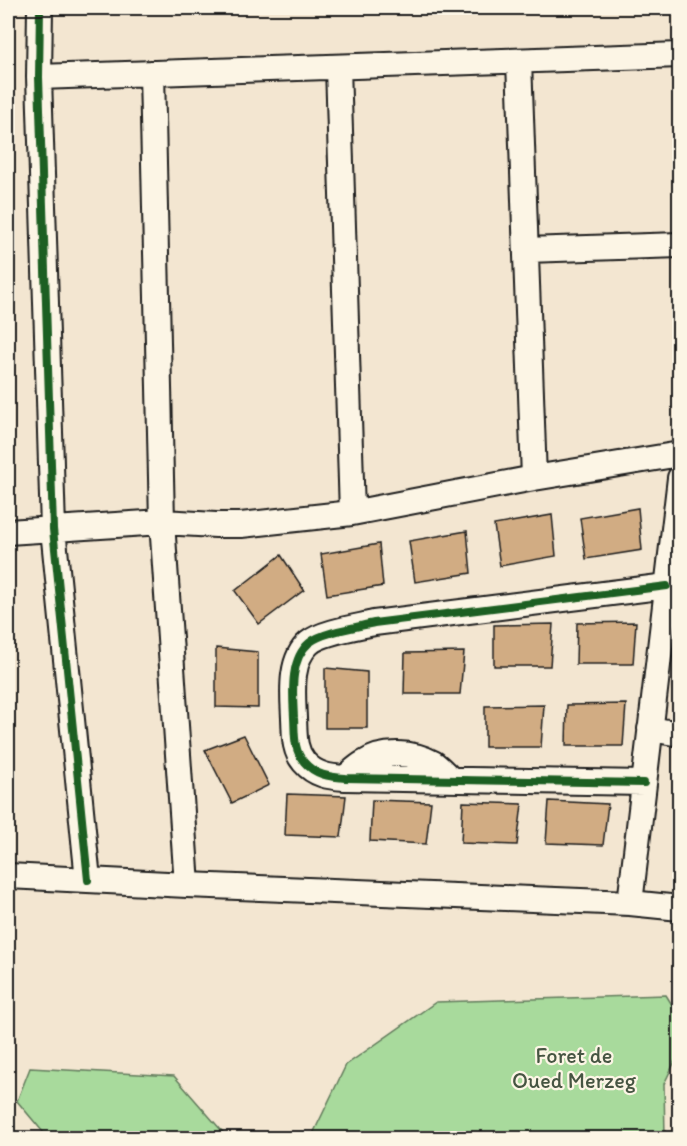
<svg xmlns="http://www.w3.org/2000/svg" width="687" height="1146" viewBox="0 0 687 1146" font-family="Itim,sans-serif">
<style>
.green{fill:#a8da9c;stroke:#627b5c;stroke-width:1.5}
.building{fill:#d1ac83;stroke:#1c1c1c;stroke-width:1.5}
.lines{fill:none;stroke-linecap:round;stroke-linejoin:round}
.minor-casing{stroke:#1c1c1c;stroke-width:28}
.minor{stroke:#fcf5e5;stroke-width:24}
.cycleway-casing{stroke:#fcf5e5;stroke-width:11}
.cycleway{stroke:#1b5e20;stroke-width:8}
.labels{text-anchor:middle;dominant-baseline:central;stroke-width:4.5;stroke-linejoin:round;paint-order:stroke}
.park-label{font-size:22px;fill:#465542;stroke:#fcf5e5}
</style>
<rect width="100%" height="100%" fill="#f3e6d1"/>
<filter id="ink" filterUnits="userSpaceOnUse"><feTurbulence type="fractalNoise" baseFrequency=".0167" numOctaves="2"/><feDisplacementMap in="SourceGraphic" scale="12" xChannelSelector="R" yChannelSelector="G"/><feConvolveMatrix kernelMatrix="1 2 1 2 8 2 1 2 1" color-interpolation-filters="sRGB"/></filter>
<g filter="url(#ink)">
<path class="green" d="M666,995l13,21 1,35 -16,33 1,54h-354l35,-73 90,-63z
M30,1068l144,8 54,62h-180l-31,-37z"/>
<path class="building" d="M638,508l4,42 -56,9 -6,-41z
M552,515l4,41 -56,10 -6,-41z
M467,531l4,42 -56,9 -6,-41z
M379,544l4,42 -56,9 -6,-41z
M281,555l23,35 -45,34 -24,-33z
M636,622l-3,42h-57l1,-41z
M553,624l-3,42h-56v-41z
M216,648l42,4v56l-42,-1z
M464,652l-4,42h-56l1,-41z
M325,668l42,4v56h-42z
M626,704l-3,42h-57l1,-41z
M544,705l-3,42h-56v-41z
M244,735l25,50 -37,18 -27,-53z
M287,794l59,2 -5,41 -56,-2z
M372,800l59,2 -5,42 -56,-3z
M549,801l59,3 -5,41 -57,-2z
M463,802l59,2 -5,41 -56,-2z"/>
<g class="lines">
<g class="minor-casing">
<path id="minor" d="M40,8l-1,69 14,452 35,351
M519,61l15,417
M338,67l14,446
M152,73l10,449 25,363
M39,77l641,-22
M526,250l154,-5
M8,532l154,-10 54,3h25l111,-12 182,-35 146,-24
M650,729l30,5
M345,778c6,-5 12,-11 19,-15 19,-13 49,-11 69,0 6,4 12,11 18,16
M644,783l-299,-5c-16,-1 -30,-3 -41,-16 -11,-13 -9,-29 -10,-44 -1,-23 -5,-58 15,-75 13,-11 48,-16 65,-20l293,-37
M8,876l179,9 443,18 50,5
M630,903l50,-425"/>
</g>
<use href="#minor" class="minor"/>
<g class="cycleway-casing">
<path id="cycleway" d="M40,8l-1,69 14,452 35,351
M644,783l-299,-5c-16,-1 -30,-3 -41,-16 -11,-13 -9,-29 -10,-44 -1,-23 -5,-58 15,-75 13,-11 48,-16 65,-20l293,-37"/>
</g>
<use href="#cycleway" class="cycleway"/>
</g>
</g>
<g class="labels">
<g class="park-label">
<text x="574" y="1055">Foret de<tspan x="574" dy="25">Oued Merzeg</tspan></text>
</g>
</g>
<rect width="687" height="1146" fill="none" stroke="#fcf5e5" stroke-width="30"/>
<rect x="15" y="15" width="657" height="1116" fill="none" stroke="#1c1c1c" stroke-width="2" filter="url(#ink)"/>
</svg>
